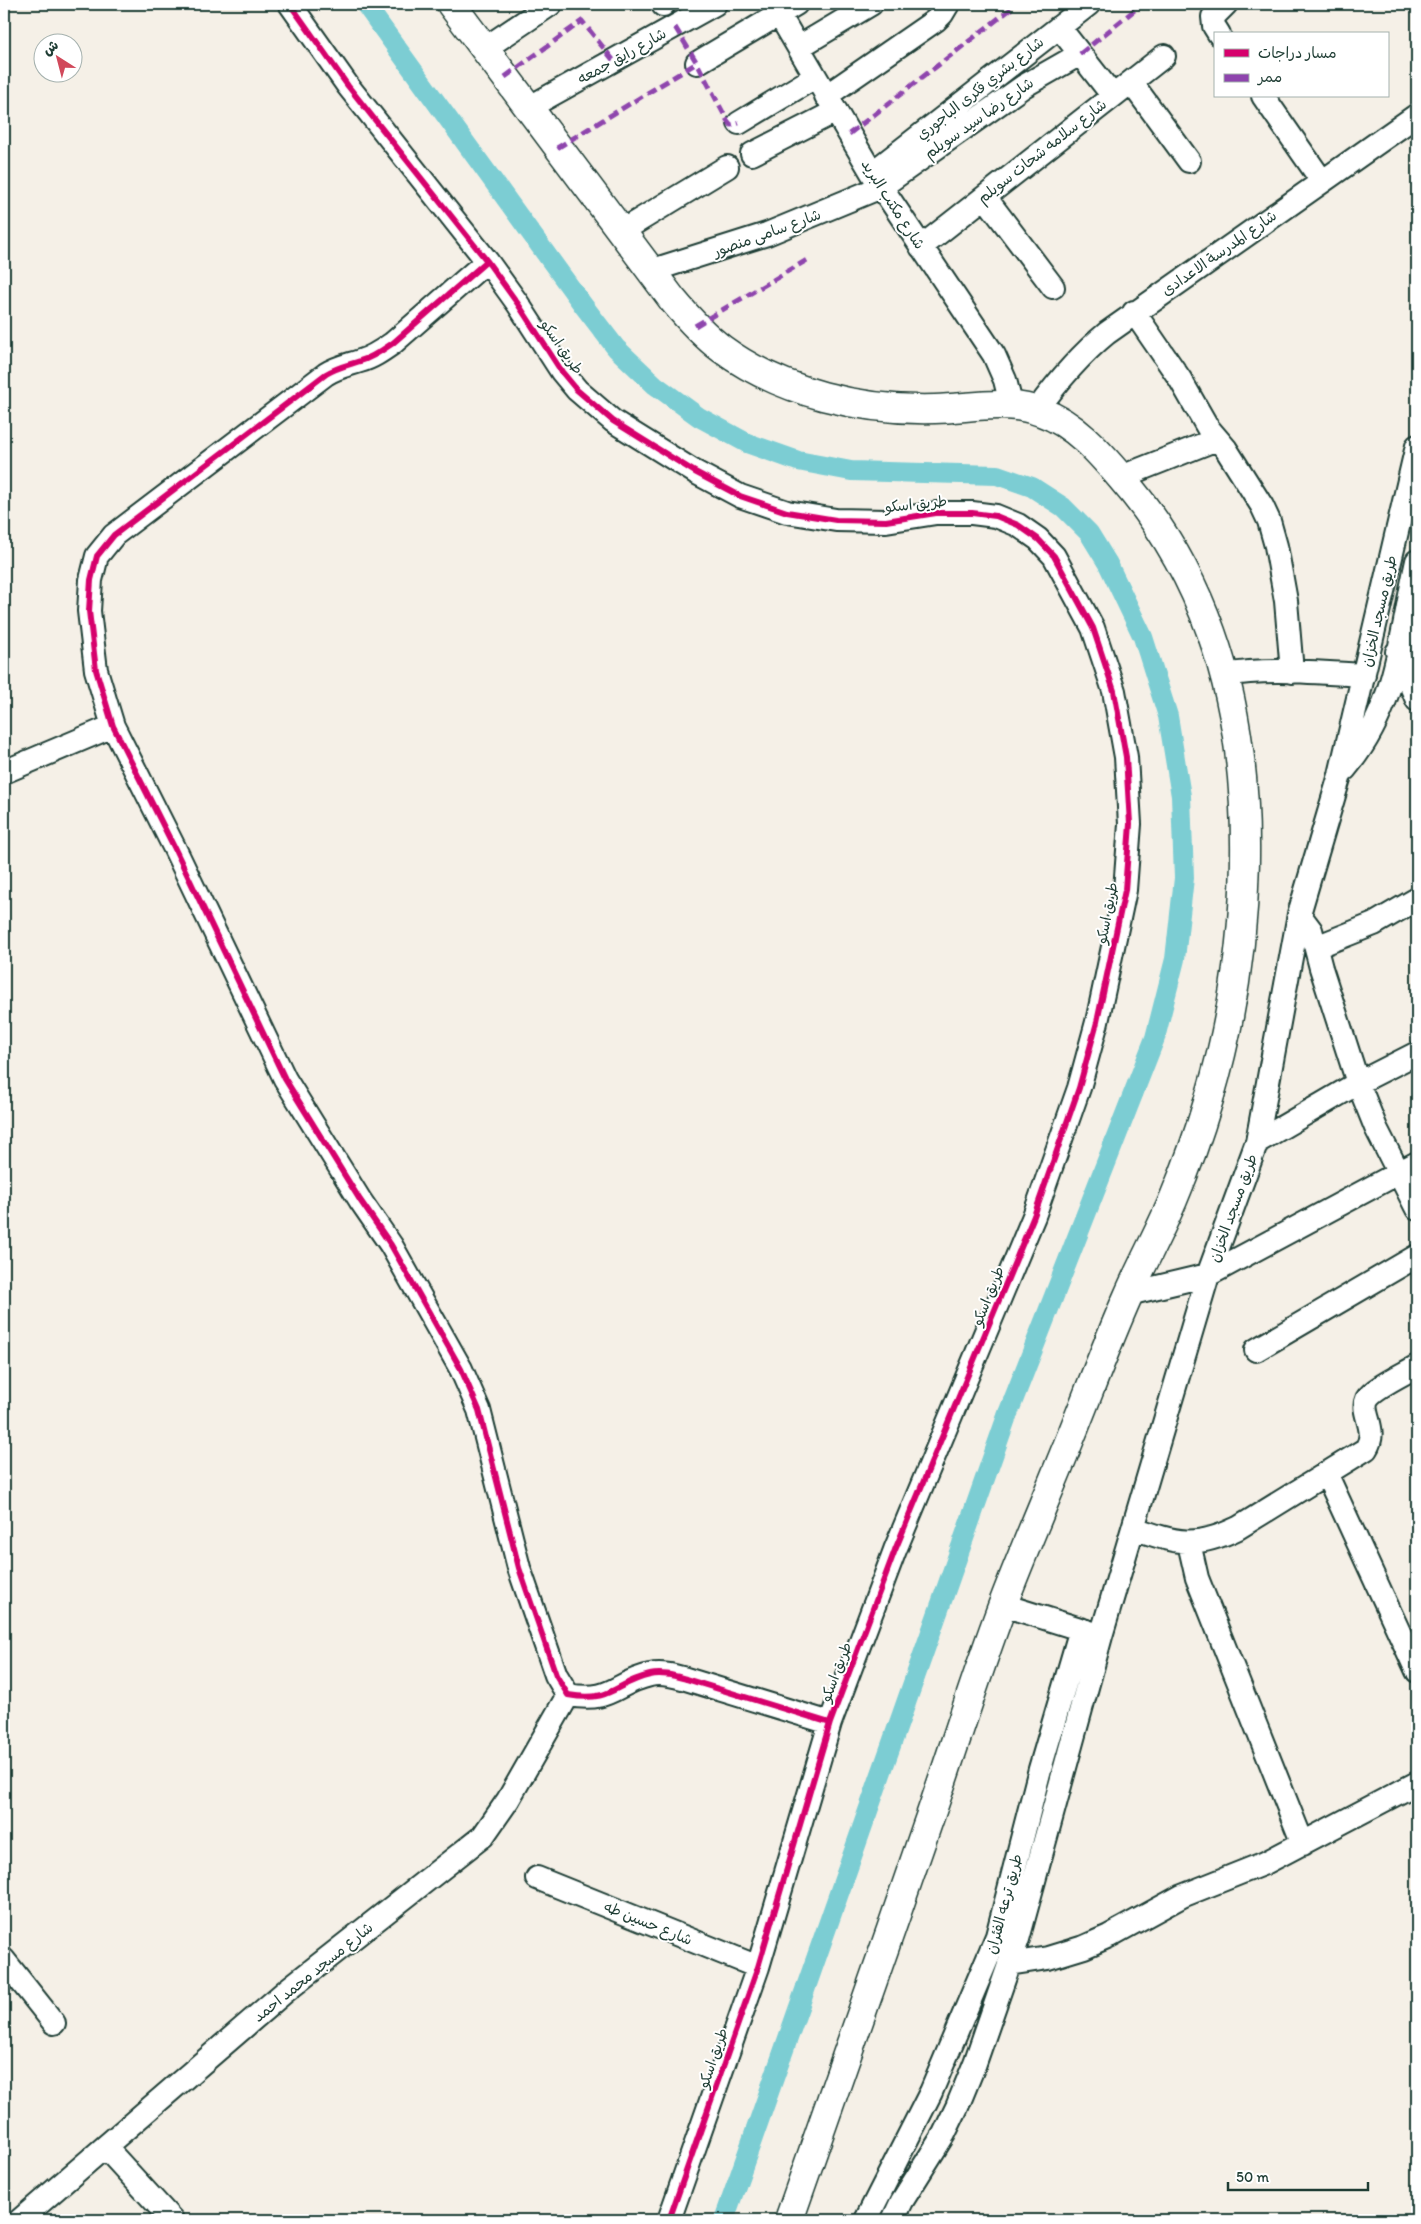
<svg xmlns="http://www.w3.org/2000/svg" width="1421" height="2224" viewBox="0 0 1421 2224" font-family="Itim,'Playpen Sans Arabic',sans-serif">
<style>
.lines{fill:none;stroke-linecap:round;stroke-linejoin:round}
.canal{stroke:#7ccdd3;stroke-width:20}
.minor-casing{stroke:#1f3d34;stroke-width:26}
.tertiary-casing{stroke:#1f3d34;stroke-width:31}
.minor{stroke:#fff;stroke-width:22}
.tertiary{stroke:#fff;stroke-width:28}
.quiet{stroke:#8e44ad;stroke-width:5;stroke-dasharray:10 5;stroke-linecap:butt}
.cycleway-casing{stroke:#fff;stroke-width:9}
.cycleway{stroke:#d6006c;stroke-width:6}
.labels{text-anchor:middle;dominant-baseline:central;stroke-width:4;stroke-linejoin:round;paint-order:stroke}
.street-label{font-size:15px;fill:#1f3d34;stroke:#fff}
</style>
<rect width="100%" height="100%" fill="#f5f0e7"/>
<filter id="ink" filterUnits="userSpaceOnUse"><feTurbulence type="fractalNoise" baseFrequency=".02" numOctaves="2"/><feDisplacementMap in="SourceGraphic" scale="10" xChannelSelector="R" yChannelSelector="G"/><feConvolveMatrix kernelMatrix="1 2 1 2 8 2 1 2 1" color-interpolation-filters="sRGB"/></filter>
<g filter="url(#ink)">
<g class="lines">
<path class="canal" d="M365,4l218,301 33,43 39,37 44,32 48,26 51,18 53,10 146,4 35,12 31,20 26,26 19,31 35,73 25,79 13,80 3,82 -9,81 -20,79 -148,378 -283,804"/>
<g class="minor-casing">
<path id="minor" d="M290,4l58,82 139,175 31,43 44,68 15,18 36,31 82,51 45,24 47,16 49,8 50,1 50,-8h36l24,3 22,9 20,14 16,17 39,72 21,63 12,66 4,67 -5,66 -28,132 -18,66 -45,128 -139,334 -65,173 -72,244 -89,253
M773,4l99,169 122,182 11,25 6,24
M663,5l1,-1
M1059,27l54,69
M1219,34l-5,-8 -1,-9 13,-13
M799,47l72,-43
M484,49l67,-45
M697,63l99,-59
M1131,82l58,79
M826,96l110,-76 6,-6 6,-10
M1263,96l59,85
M528,108l187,-104
M739,123l76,-46
M752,154l84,-43
M872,173l217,-169
M985,197l68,90
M620,232l107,-65
M921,247l243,-191
M487,261l-94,82c-10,7 -21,15 -33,18 -12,4 -23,6 -34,13l-212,161 -17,21 -6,24 -2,31 7,59 17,56 61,121 111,232 75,121 31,45 70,124 18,41 40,158 37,107 12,20c45,8 46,-12 82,-20 12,-3 25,1 36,4l144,44
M650,271l117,-37 114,-47 143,-101 56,-32
M1134,312l46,67 28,49 18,21 36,57 7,15 7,25 10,55 6,71
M1037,410c21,-29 42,-54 70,-77l310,-218
M1121,477l96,-38
M1397,652l20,48
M1225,675c45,-8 93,-2 139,0
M1345,769c53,-62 55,-133 72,-208
M4,772l109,-46
M1299,914l12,16 10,38 37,115 59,-30
M1316,947l58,-23 43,-25
M1257,1142l101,-59 18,45 41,81
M1128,1294l80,-19 209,-112
M1256,1350l161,-94
M1326,1473l91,198
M1133,1528c44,15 62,21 105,0l128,-79c13,-20 -6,-35 1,-50 6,-11 39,-26 50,-33
M1189,1543l8,35 106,266
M1003,1605l93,29
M537,1878l221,89
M4,1960l50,63
M1009,1964l39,-6 36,-11 25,-11 73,-40 83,-33 152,-80
M106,2148l66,72
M20,2220l267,-230 196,-154 25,-36 60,-105
M866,2220l65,-128 66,-156 43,-167 41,-140
M893,2220l9,-19 42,-67 13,-27 18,-44 43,-124 83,-303 107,-361 49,-133 42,-228 41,-139 77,-329"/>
</g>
<g class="tertiary-casing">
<path id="tertiary" d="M451,4l221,295c15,18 31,36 50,50 60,44 140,62 213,60 37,-1 70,-10 106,3 33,11 59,41 81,67 39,45 69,97 89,153 51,141 40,325 -2,467 -10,34 -22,68 -36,101 -14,33 -31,64 -45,96 -21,47 -39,96 -58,143 -22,55 -46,110 -67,165 -28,74 -51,150 -77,224 -45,131 -91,262 -137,392"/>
</g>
<use href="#minor" class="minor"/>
<use href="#tertiary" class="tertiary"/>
<path class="quiet" d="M675,27l22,36 30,57 4,5 8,-2
M1080,54l62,-50
M505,77l77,-56 32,40
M849,134l163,-126
M557,148l140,-85
M695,326l112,-66"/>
<g class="cycleway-casing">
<path id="cycleway" d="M290,4l58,82 139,175 31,43 44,68 15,18 36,31 82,51 45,24 47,16 49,8 50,1 50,-8h36l24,3 22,9 20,14 16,17 39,72 21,63 12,66 4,67 -5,66 -28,132 -18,66 -45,128 -139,334 -65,173 -72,244 -89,253
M487,261l-94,82c-10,7 -21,15 -33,18 -12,4 -23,6 -34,13l-212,161 -17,21 -6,24 -2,31 7,59 17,56 61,121 111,232 75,121 31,45 70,124 18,41 40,158 37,107 12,20c45,8 46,-12 82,-20 12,-3 25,1 36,4l144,44"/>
</g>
<use href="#cycleway" class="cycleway"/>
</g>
</g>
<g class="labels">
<g class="street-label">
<text transform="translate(622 56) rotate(-29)">شارع رايق جمعه</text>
<text transform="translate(980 88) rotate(-38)">شارع بشري فكرى الباجوري</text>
<text transform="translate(979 118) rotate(-35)">شارع رضا سيد سويلم</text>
<text transform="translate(1042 151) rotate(-38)">شارع سلامه شحات سويلم</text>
<text transform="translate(893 204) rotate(57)">شارع مكتب البريد</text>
<text transform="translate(767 233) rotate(-20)">شارع سامى منصور</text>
<text transform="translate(1219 253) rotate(-35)">شارع المدرسة الاعدادى</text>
<text transform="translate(562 347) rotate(55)">طريق اسكو</text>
<text transform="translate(916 504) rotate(-6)">طريق اسكو</text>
<text transform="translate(1379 611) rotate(-77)">طريق مسجد الخزان</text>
<text transform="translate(1107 913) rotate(-79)">طريق اسكو</text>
<text transform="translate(1233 1208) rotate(-70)">طريق مسجد الخزان</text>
<text transform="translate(988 1296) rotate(-68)">طريق اسكو</text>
<text transform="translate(836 1672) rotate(-69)">طريق اسكو</text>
<text transform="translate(1004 1904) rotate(-75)">طريق ترعه الفئران</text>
<text transform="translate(648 1923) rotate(22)">شارع حسين طه</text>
<text transform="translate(313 1972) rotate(-39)">شارع مسجد محمد احمد</text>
<text transform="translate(713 2058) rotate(-71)">طريق اسكو</text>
</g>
</g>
<rect width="1421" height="2224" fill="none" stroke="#fff" stroke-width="20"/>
<rect x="10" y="10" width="1401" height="2204" fill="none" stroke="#1f3d34" stroke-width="2" filter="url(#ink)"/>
<rect x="1214" y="32" width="175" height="65" fill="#ffffff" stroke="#a5b1ae"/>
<rect x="1224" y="49" width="25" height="8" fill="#d6006c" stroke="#a5b1ae"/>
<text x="1258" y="58" font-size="15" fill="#1f3d34">مسار دراجات</text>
<rect x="1224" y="74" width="25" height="8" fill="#8e44ad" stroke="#a5b1ae"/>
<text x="1258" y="82" font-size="15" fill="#1f3d34">ممر</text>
<g transform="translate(58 58) rotate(324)"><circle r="24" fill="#ffffff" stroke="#a5b1ae"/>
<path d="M0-4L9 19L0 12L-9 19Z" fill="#d1495b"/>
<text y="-8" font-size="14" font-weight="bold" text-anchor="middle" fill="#1f3d34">ش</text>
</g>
<path d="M1228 2182v8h140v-8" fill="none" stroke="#1f3d34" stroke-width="2.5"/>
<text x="1236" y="2182" font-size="15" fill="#1f3d34" stroke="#ffffff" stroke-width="4" paint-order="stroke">50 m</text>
</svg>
